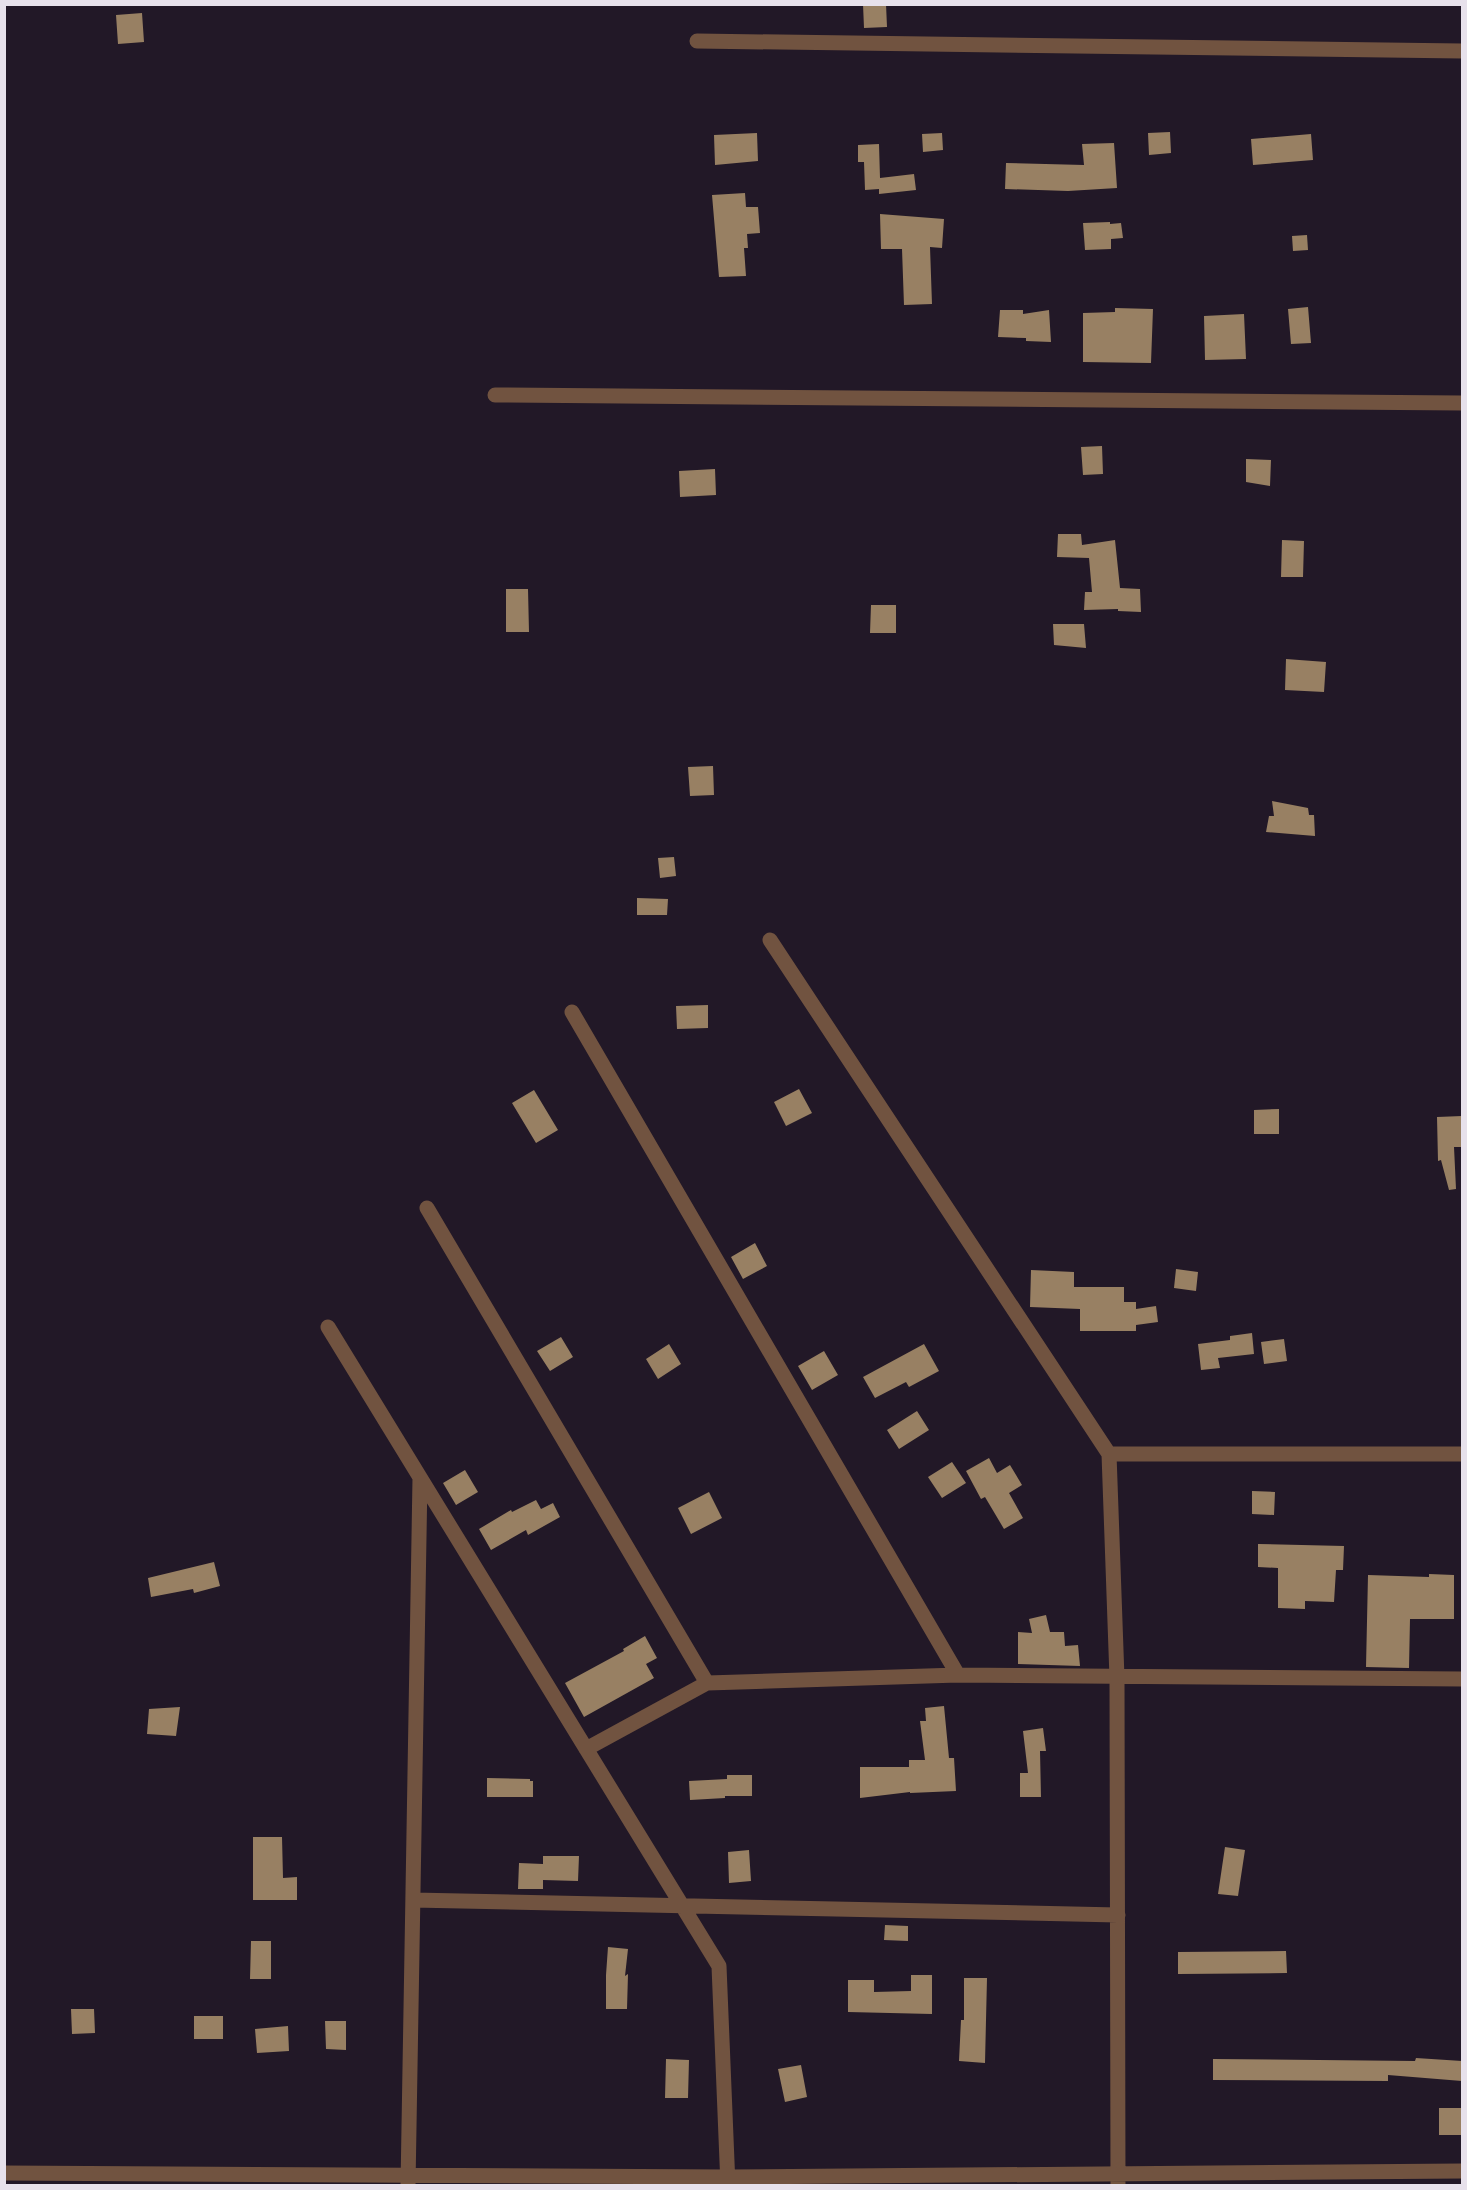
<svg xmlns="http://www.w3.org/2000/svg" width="1467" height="2190" viewBox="0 0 1467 2190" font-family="'Nunito Sans',sans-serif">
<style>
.building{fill:#988063}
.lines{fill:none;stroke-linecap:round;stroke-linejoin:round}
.minor{stroke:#715340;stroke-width:15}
</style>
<rect width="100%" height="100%" fill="#221827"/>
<path class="building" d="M863,4h23l1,23 -23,1z
M142,13l2,29 -26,2 -2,-29z
M1170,132l1,21 -22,2 -1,-22z
M757,133l1,28 -43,4 -1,-30z
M942,133l1,17 -20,2 -1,-18z
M1311,134l2,26 -60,5 -2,-26z
M1114,143l3,45 -49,3 -63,-2 1,-26 78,2 -2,-21z
M879,144l1,34 34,-4 2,16 -37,4v-5l-14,1 -1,-28h-6v-17z
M745,193l1,14h12l2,26 -13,1 1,14h-4l2,28 -27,1 -7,-82z
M880,214l64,5 -2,29 -12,-1 2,57 -28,1 -2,-56h-21z
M1110,222v2l11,-1 2,15 -12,1v10l-26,1 -2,-27z
M1307,235l1,15 -15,1 -1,-15z
M1308,307l3,36 -20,1 -3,-35z
M1115,308l38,1 -2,54 -68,-1v-49l32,-1z
M1000,310h23v4l26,-4 2,32 -25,-1v-3l-28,-1z
M1244,314l2,45 -41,1 -1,-44z
M1102,446l1,28 -20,1 -2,-28z
M1246,459l25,1 -1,26 -24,-4z
M715,469l1,26 -36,2 -1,-26z
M1058,534h23l1,11 33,-5 5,48 20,1 1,23 -23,-1v-2l-34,1 1,-18h7l-3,-34 -32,-1z
M1282,540l22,1 -1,36h-22z
M506,589h22l1,43h-23z
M871,605h25v28h-26z
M1053,624h31l2,24 -32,-3z
M1286,659l40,3 -2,30 -39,-2z
M713,766l1,29 -24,1 -2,-29z
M1272,801l36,7 1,7h5l1,21 -49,-4 3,-16h5z
M674,857l2,19 -16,2 -2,-20z
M637,898l31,1 -1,16h-30z
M708,1005v23l-31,1 -1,-23z
M799,1089l13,24 -26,13 -12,-24z
M534,1090l24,40 -22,13 -24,-40z
M1279,1109v25h-25v-24z
M1462,1116v31h-8l2,42 -7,1 -8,-30 -3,1 -1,-44z
M755,1243l12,23 -24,13 -12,-22z
M1176,1269l22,3 -2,19 -22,-3z
M1031,1270l43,2v15h50v15h12v7l20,-3 2,16 -22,3v6h-56v-22l-50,-2z
M1252,1333l2,21 -36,4 2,10 -19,2 -3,-26 32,-4v-4z
M561,1337l12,20 -23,14 -13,-20z
M1284,1339l3,22 -23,3 -3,-22z
M669,1344l12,20 -23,15 -12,-20z
M924,1344l15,27 -30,16 -3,-5 -31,16 -12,-21z
M824,1351l14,24 -26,15 -14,-24z
M917,1411l12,19 -30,19 -12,-19z
M989,1458l8,15 13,-8 12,20 -13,8 14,25 -19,11 -19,-32 -4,2 -15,-28z
M952,1462l14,21 -24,15 -14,-21z
M465,1470l13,22 -22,13 -13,-22z
M1252,1491l23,1 -1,23 -22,-1z
M709,1492l13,26 -31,16 -13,-26z
M536,1500l5,9 12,-6 7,14 -32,18 -2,-5 -35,20 -12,-21 32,-19 1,2z
M1258,1544l86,2 -1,24h-7l-2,32 -29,-1v8l-27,-1v-40l-20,-1z
M214,1562l6,24 -26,7 -1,-4 -42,8 -3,-19z
M1429,1574l25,1v44h-44l-1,49 -43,-1 2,-92 61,2z
M1046,1615l4,17h14l1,14 13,-1 2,21 -62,-2v-32l14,1 -3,-14z
M645,1636l12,22 -11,6 8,14 -70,39 -19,-34 59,-32 -1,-2z
M944,1706l5,52h5l2,33 -46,2v-1l-50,6v-31h49v-7h16l-5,-39h6l-1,-13z
M180,1707l-4,29 -29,-2 2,-25z
M1043,1728l3,23h-6l1,46h-21v-24h8l-5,-42z
M727,1775h25v21h-27v2l-35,2 -1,-19 38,-2z
M487,1778l43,1v2h3v16h-46z
M253,1837h29l1,41 14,-1v23h-44z
M1225,1847l20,3 -7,46 -20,-2z
M749,1850l2,31 -22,2 -1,-31z
M543,1856h36l-1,25 -35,-1v9h-25l1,-26 24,1z
M885,1925l23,1v15l-24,-1z
M251,1941h20v38h-21z
M608,1947l20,2 -3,27 3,-2 -1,35h-21v-34z
M1286,1951l1,22 -109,1v-22z
M911,1975h21v39l-84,-2v-32h26v12l37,-1z
M964,1978h23l-2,85 -26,-2 2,-41h3z
M71,2009h23l1,24 -23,1z
M194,2016h29v23h-29z
M325,2021h21v29l-20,-1z
M288,2026l1,25 -32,2 -2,-24z
M1416,2058l46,3v20l-74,-6v6l-175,-1v-21l202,2z
M666,2059l23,1 -1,38h-23z
M801,2065l6,32 -22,5 -7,-33z
M1439,2108h23v27h-23z"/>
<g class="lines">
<path class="minor" d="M697,41l765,10
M495,395l967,8
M770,940l339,514 8,224 1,508
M572,1012l386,663 504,4
M427,1208l280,475
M328,1327l391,639 9,220
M1109,1454h353
M586,1749l121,-66 251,-8
M413,1900l705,15
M4,2173l723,4 735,-6
M408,2186l12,-708"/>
</g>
<rect width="1467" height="2190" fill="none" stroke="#e7e1eb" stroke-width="12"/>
</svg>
